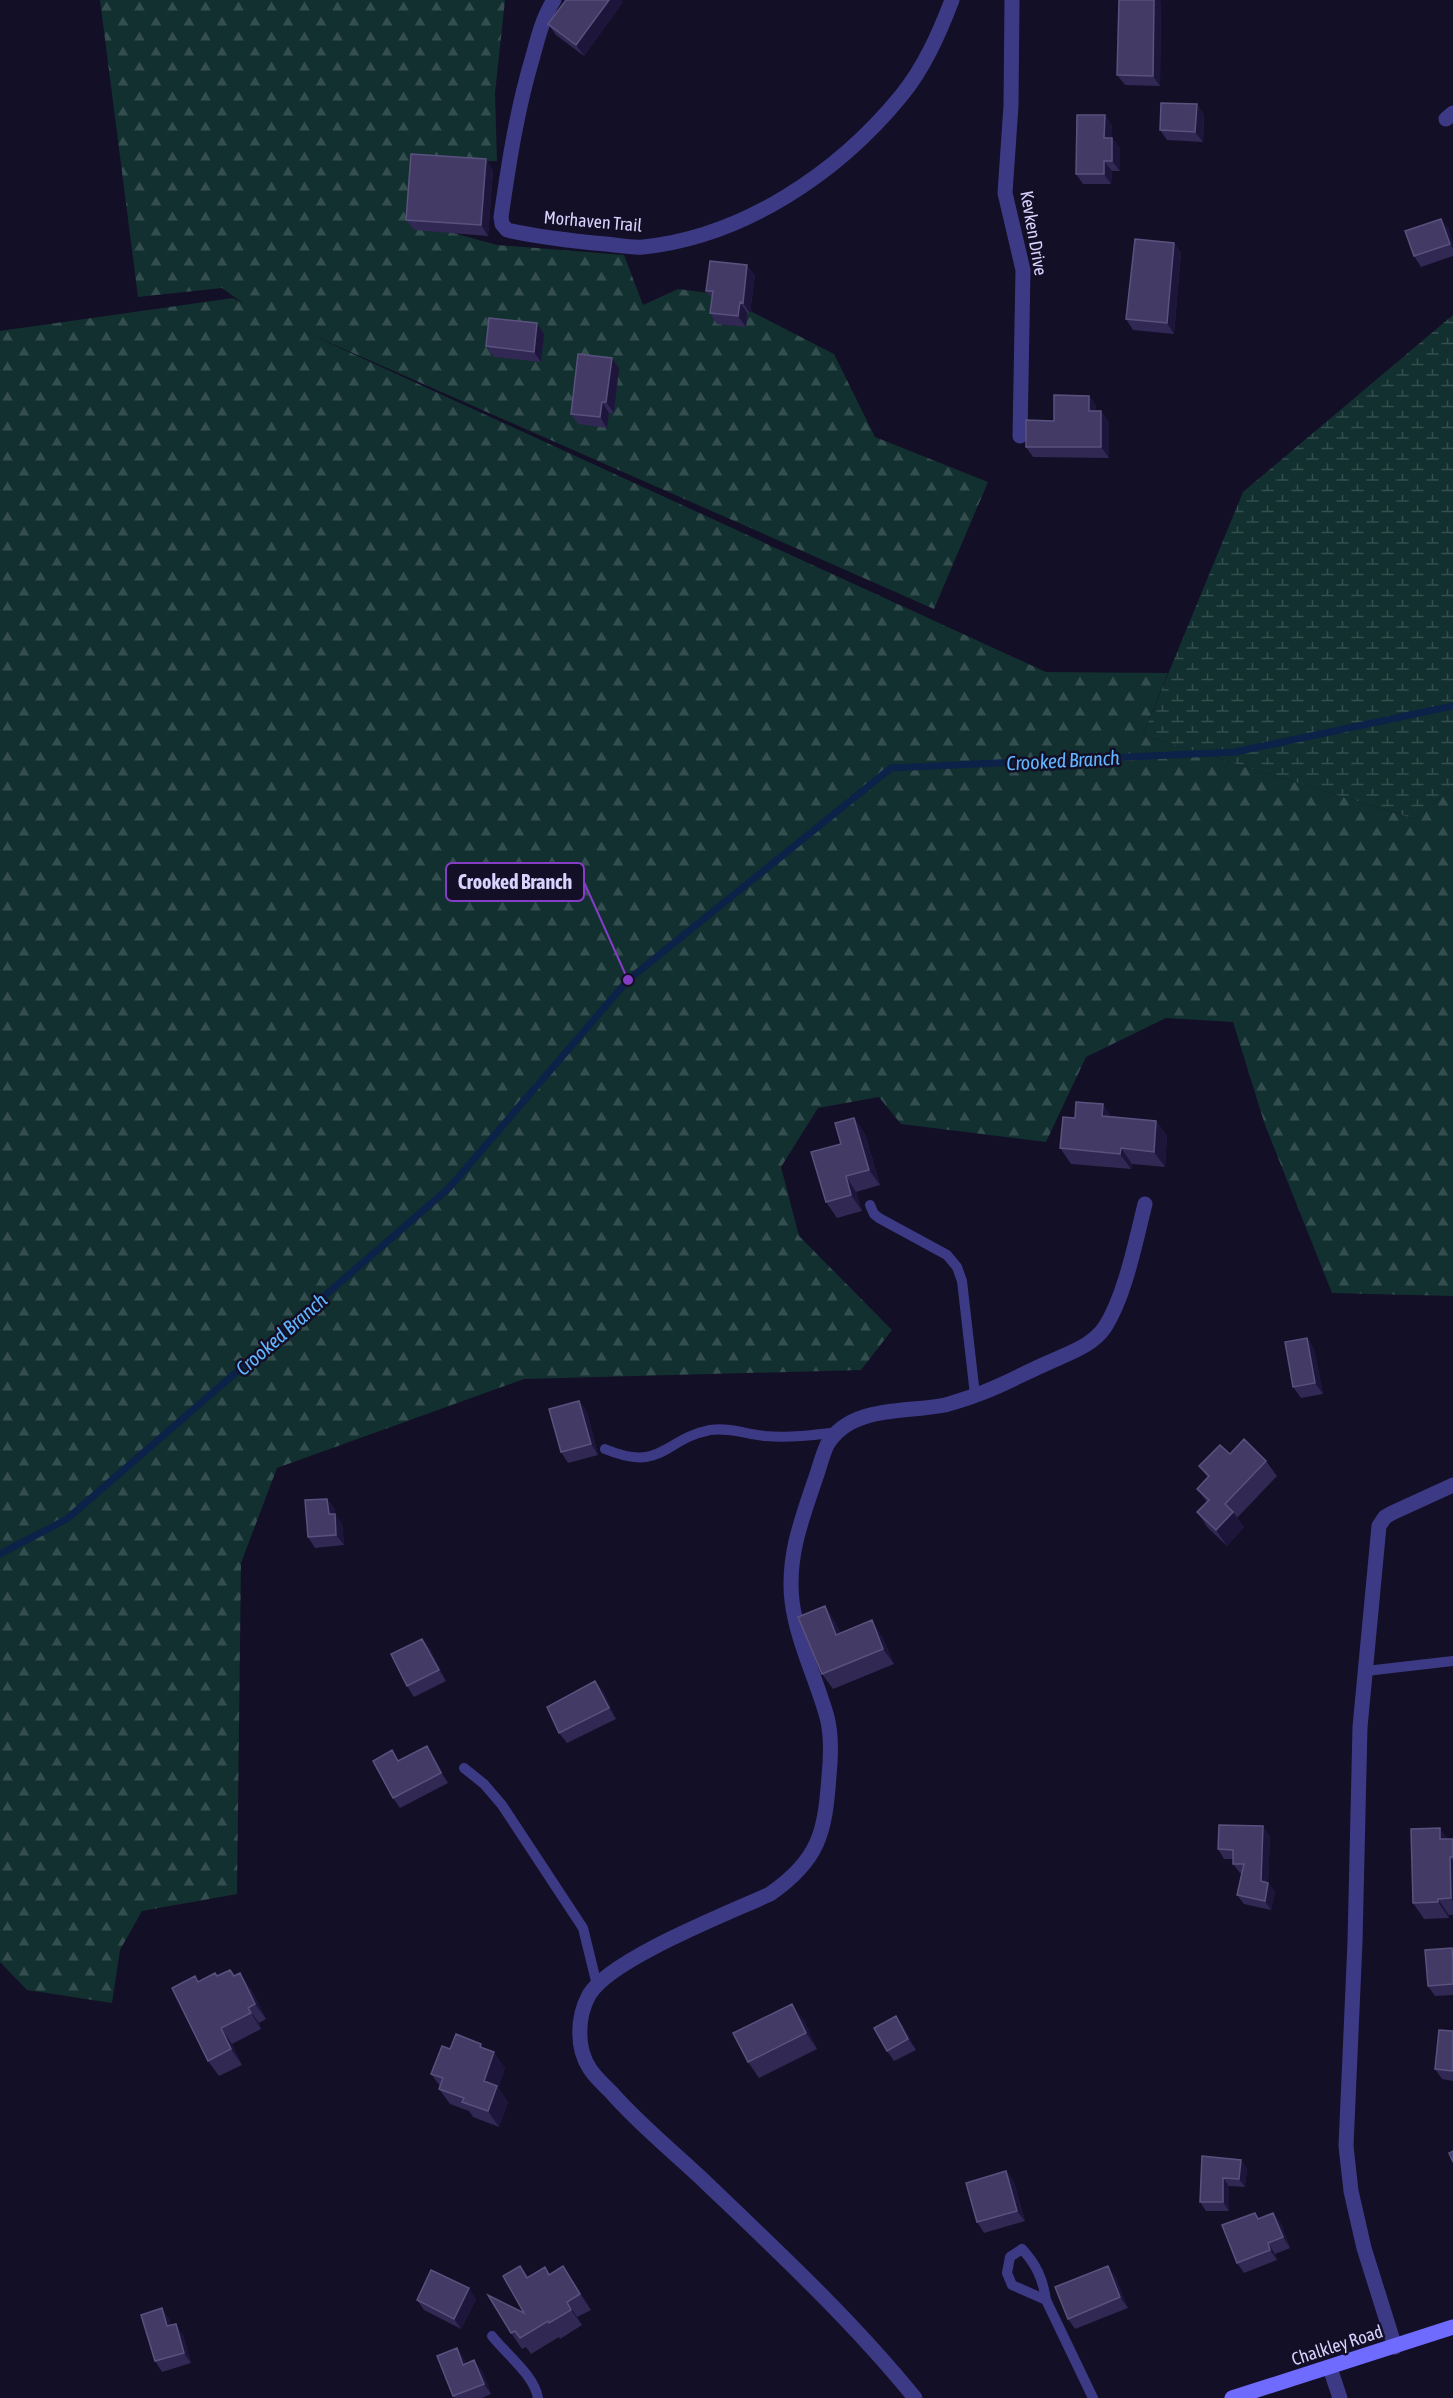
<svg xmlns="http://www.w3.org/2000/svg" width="1453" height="2398" viewBox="0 0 1453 2398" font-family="'Asap Condensed',sans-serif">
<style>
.forest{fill:url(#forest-firs)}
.wetland{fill:url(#wetland-marsh)}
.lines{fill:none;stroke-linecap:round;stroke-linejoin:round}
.stream{stroke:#0c2248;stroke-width:7}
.lane{stroke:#3d3a85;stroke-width:10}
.street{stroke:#3d3a85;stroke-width:15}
.secondary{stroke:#6f6bff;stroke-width:15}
.wall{fill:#312854}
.shaded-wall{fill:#1d163a}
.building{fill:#433a66;stroke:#5a527e;stroke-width:1.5}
.labels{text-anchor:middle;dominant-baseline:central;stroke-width:5;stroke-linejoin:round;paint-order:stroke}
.street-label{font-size:18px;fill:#d9d4ff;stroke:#130f26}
.water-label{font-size:20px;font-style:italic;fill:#62b6ff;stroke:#130f26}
.leader{fill:none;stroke:#843dc5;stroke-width:2}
.callout-dot{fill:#843dc5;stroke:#130f26;stroke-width:2}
.callout{fill:#130f26;stroke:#843dc5;stroke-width:2}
.callout-label{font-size:20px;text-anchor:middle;font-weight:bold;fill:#d9d4ff}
</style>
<defs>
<pattern id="forest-firs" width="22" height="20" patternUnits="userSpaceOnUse" patternTransform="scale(1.5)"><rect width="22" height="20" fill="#12302f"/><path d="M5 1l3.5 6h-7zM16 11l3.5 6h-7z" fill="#344d4e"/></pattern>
<pattern id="wetland-marsh" width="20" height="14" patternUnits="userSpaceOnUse" patternTransform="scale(1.5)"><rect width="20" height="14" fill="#12302f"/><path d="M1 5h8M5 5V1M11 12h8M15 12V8" fill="none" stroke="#344d4e"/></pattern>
</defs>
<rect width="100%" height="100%" fill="#130f26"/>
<path class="forest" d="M100,0h405l-10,93 2,68 -81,2 -6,58 87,24 127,10 19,50 35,-16 39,5 117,60 41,83 113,45 -54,127 -631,-278 743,341 122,1 -25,62 272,84 38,-32v509l-121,-3 -67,-168 -32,-103 -67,-4 -80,39 -40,85 -145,-18 -22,-27 -61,11 -37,59 18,69 93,94 -31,40 -337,9 -247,89 -36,95 -4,331 -95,17 -22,39 -8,53 -85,-13 -27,-28v-1631l233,-33 10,5 -21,-15 -84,9z"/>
<path class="wetland" d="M1453,315v472l-38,32 -272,-84 100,-243z"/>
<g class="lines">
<path class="stream" d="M0,1554l67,-35 382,-331 179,-208 263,-212 344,-16 218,-46"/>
<path class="lane" d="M870,1205l4,9 5,4 68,37 10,12 5,14 13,114
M605,1449c57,24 59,-10 105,-19 18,-3 36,4 55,6 25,2 49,-1 74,-4
M1366,1671l87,-10
M464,1768l20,16 18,21 81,123 14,57
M1046,2300l-34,-15 -5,-12 3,-16 12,-8c14,15 21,30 24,51l47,98
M492,2336c15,19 42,39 46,62"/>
<path class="street" d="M554,0c-11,17 -16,37 -21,56 -16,53 -24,106 -32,161l1,7 5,6c32,7 66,11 99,14 12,1 25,4 37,3 100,-10 195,-74 258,-151 23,-28 38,-62 51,-96
M1012,0l-1,106 -6,87 18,77 -3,166
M1446,119l7,-6
M1395,2347l-31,-99 -13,-57 -5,-45 9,-204 5,-215 19,-201 6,-9 7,-4 61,-28
M1330,2368l10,30
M915,2398c-65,-80 -141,-150 -215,-221 -30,-28 -62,-54 -89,-85 -7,-7 -16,-15 -21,-23 -14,-21 -13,-52 -1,-74 21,-36 140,-82 181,-101 49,-34 55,-61 59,-118 2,-20 3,-40 -2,-59 -11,-39 -30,-76 -35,-116 -5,-43 9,-80 23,-121 4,-11 7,-24 12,-35 23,-40 79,-32 118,-40 10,-3 21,-6 31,-10 26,-9 50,-23 76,-34 19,-9 41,-16 53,-34 20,-31 31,-87 40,-123"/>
<path class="secondary" d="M1232,2398l221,-71"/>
</g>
<path class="wall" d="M623,2l-39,54 -28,-21 -8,-11z
M1161,2l-1,84 -35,-1 -8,-10z
M1197,104l7,11 -1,27 -36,-2 -7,-10z
M1105,115l7,11v12l8,10v23h-8l-1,13h-28l-7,-10z
M493,170l-5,66 -74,-6 -8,-10z
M1441,219l7,10 5,14v13l-32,11 -7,-11z
M1174,243l7,10 -7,81 -41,-4 -7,-11z
M755,275l-5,38h-3l-1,14 -29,-3 -7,-11 2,-15 -6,-7z
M537,323l7,11 -3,28 -47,-5 -8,-11z
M612,358l7,10 -5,45h-5l-2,15 -29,-4 -7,-10z
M1089,396l7,10v5h5l8,11v36l-76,-1 -7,-10 28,-26z
M1112,1116l44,5 11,15 -2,31 -33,-3 -1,5 -60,-5 -11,-16 15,-30z
M854,1118l11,16 15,51 -24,7 6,19 -25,7 -11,-16 15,-58z
M1307,1338l7,11 9,45 -22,4 -8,-11z
M579,1401l8,11 11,43 -30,8 -7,-11z
M1230,1454l36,7 11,15 -40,42 7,9 -17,19 -19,-18 -11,-16 10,-10 -10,-13 11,-11 -9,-12z
M327,1499l8,10v5l7,10 2,21 -29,3 -7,-11z
M825,1606l10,16 5,11 42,3 12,28 -61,25 -11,-15z
M422,1639l8,10 16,32 -32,16 -7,-11z
M595,1681l8,10 13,28 -49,24 -8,-10z
M434,1757l14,26 -48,25 -7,-10 6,-37z
M1270,1836l-2,47 7,9 -4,18 -27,-6 -7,-9 5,-22h-2l-7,-9v-5h-9l-6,-10z
M1448,1839h5v76h-4v3l-25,1 -11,-16z
M1452,1948l1,2v45l-18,1 -7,-10z
M235,1976l16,13 15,30 -7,4 2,6 -29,15 10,21 -23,11 -11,-15 -9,-79z
M896,2016l7,10 13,24 -22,11 -7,-10z
M803,2019l14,30 -58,29 -11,-16z
M1453,2031v50l-11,-2 -7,-10z
M450,2049h35l20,19 -7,20 10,14 -9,25 -26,-10 -4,-6 -19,-7 -11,-15 1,-3 -9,-12z
M1202,2156l45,12 -2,19 -16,-1v25h-23l-6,-9z
M1006,2171l8,11 11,39 -41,12 -7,-11z
M1255,2213l4,6 14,-6 8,11 9,24 -15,6 2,6 -33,13 -7,-10z
M520,2266l8,11 17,-10 5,7 24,8 17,28 -14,7 5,8 -22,14 -1,-2 -28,17 -5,-7 -4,2 -11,-16 13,-20z
M1115,2276l13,32 -53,21 -7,-10z
M476,2299l-15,30 -37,-19 -7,-10z
M169,2319l2,6 12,10 8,28 -29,9 -7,-11z
M457,2348l7,11 2,5 16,7 9,23 -9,4h-28l-1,-2z"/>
<path class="shaded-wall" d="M609,0h12l2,2 -39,54 -8,-11z
M1154,0h6l1,2 -1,84 -7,-10z
M1197,104l7,11 -1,27 -8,-10z
M1105,115l7,11v22l-8,-10z
M1112,138l8,10v23l-8,-10z
M486,159l7,11 -5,66 -7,-11z
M1104,161l8,10 -1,13 -7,-10z
M1441,219l7,10 5,14v6l-3,-5z
M1174,243l7,10 -7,81 -7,-11z
M747,265l8,10 -5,38 -7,-10z
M740,302l7,11 -1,14 -8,-11z
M537,323l7,11 -3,28 -7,-10z
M612,358l7,10 -5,45 -8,-11z
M1089,396l7,10v16l-7,-11z
M602,402l7,11 -2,15 -7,-11z
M1101,411l8,11v36l-8,-11z
M1103,1104l11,16 -12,-4z
M854,1118l11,16 15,51 -11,-15z
M1156,1121l11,15 -2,31 -11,-15z
M1121,1148l11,16 -1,5 -11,-15z
M846,1176l10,16 6,19 -11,-16z
M1307,1338l7,11 9,45 -8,-11z
M579,1401l8,11 11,43 -7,-11z
M327,1499l8,10v5l7,10 2,21 -8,-10 -7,-21z
M1233,1512l11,15 -17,19 -11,-16z
M825,1606l10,16 12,28 -11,-15z
M872,1620l10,16 12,28 -11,-15z
M422,1639l8,10 16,32 -7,-11z
M595,1681l8,10 13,28 -7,-11z
M427,1746l7,11 14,26 -7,-10z
M1263,1826l7,10 -2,49v-2l7,9 -4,18 -6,-9 -4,-20z
M1440,1828l11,16 -11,-5z
M1450,1857l3,4v40l-2,-3z
M1438,1899l11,16v3l-11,-16z
M240,1973l11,16 15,30 -11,-15z
M792,2004l11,15 14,30 -11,-16z
M248,2008l11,15 2,6 -10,-16z
M896,2016l7,10 13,24 -8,-11z
M221,2028l11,16 10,21 -11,-16z
M481,2044l11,15 2,-7 11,16 -7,20 10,14 -9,25 -11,-16 -8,-64z
M1241,2160l6,8 -2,19 -6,-8z
M1006,2171l8,11 11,39 -8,-10z
M1223,2178l6,8v25l-6,-9z
M1273,2213l8,11 9,24 -7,-11z
M1268,2243l7,11 2,6 -7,-10z
M563,2266l11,16 17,28 -11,-16z
M1108,2266l7,10 13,32 -8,-11z
M469,2288l7,11 -15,30 -7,-10z
M567,2302l10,15 5,8 -11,-15z
M162,2308l7,11 6,18 -8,-11z
M176,2324l7,11 8,28 -7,-10z
M457,2348l7,11 7,16 -8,-10z
M474,2360l8,11 9,23 -7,-10z"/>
<path class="building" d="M566,0h43l-33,45 -28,-21z
M1119,0h35l-1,76 -36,-1z
M1161,103l36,1 -2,28 -35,-2z
M1077,115h28l-1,23h8v23h-8v13h-28z
M411,154l75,5 -5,66 -75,-5z
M1441,219l9,25 -36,12 -9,-25z
M1135,239l39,4 -7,80 -41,-4z
M710,261l37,4 -4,38 -3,-1 -2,14 -28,-3 3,-22h-7z
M489,318l48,5 -3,29 -48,-6z
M578,354l34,4 -6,44h-4l-2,15 -29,-3z
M1054,395l35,1v15h12v36h-75v-27l28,1z
M1076,1102l27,2 -1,12 54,5 -2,31 -33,-4 -1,6 -60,-6 3,-31 12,1z
M854,1118l15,52 -23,6 5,19 -25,7 -15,-50 30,-8 -6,-21z
M1307,1338l8,45 -22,4 -8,-45z
M579,1401l12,43 -30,8 -12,-43z
M1244,1439l22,22 -41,43 8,8 -17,18 -19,-18 12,-12 -12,-11 12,-13 -10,-10 21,-21 10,9z
M327,1499l2,15h6l1,21 -28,2 -3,-37z
M825,1606l11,29 36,-15 11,29 -61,25 -24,-57z
M422,1639l17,31 -32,16 -16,-32z
M595,1681l14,27 -50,25 -12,-26z
M427,1746l14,27 -48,25 -20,-37 19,-11 6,11z
M1219,1825l44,1 -2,55 7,2 -3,18 -28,-6 7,-31h-11v-14l-15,-1z
M1440,1828v11h13v18h-3l1,41 -13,1v3l-25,1 -2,-74z
M1452,1948l1,15v21l-25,2 -3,-36z
M230,1970l4,6 6,-3 15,31 -7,4 3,5 -30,15 10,21 -23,12 -36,-73 23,-12 3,6 17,-9 2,3z
M792,2004l14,29 -58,29 -15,-29z
M896,2016l12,23 -21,12 -13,-23z
M1439,2030l14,1v40l-18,-2z
M456,2034l25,10 -1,3 14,5 -10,29 13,5 -9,25 -26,-9 2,-4 -25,-9 4,-11 -12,-4 11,-28 8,3z
M1453,2151v11l-4,-9z
M1202,2156l39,4 -2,19 -16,-1v24h-23z
M1006,2171l11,40 -40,11 -11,-39z
M1255,2213l3,6 15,-6 10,24 -15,6 2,7 -33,13 -15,-38z
M520,2266l7,12 18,-11 4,8 14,-9 17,28 -13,8 4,8 -22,13 -1,-2 -28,17 -5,-7 -4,2 -23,-38 36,18 -21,-37z
M1108,2266l12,31 -52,22 -13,-32z
M431,2270l38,18 -15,31 -37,-19z
M162,2308l5,18 9,-2 8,29 -29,8 -14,-46z
M457,2348l6,17 11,-5 10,24 -31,12 -16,-40z"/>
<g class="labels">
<g class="street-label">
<text transform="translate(593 221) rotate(5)">Morhaven Trail</text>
<text transform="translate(1034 233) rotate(80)">Kevken Drive</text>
<text transform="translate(1337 2345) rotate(-18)">Chalkley Road</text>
</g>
<g class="water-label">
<text transform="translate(1063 760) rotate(-3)">Crooked Branch</text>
<text transform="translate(281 1334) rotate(-41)">Crooked Branch</text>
</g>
</g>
<path class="leader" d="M628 980L584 882"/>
<circle class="callout-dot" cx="628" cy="980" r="6"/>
<rect class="callout" x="446" y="863" width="138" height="38" rx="6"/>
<g class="callout-label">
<text x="515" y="889">Crooked Branch</text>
</g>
</svg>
